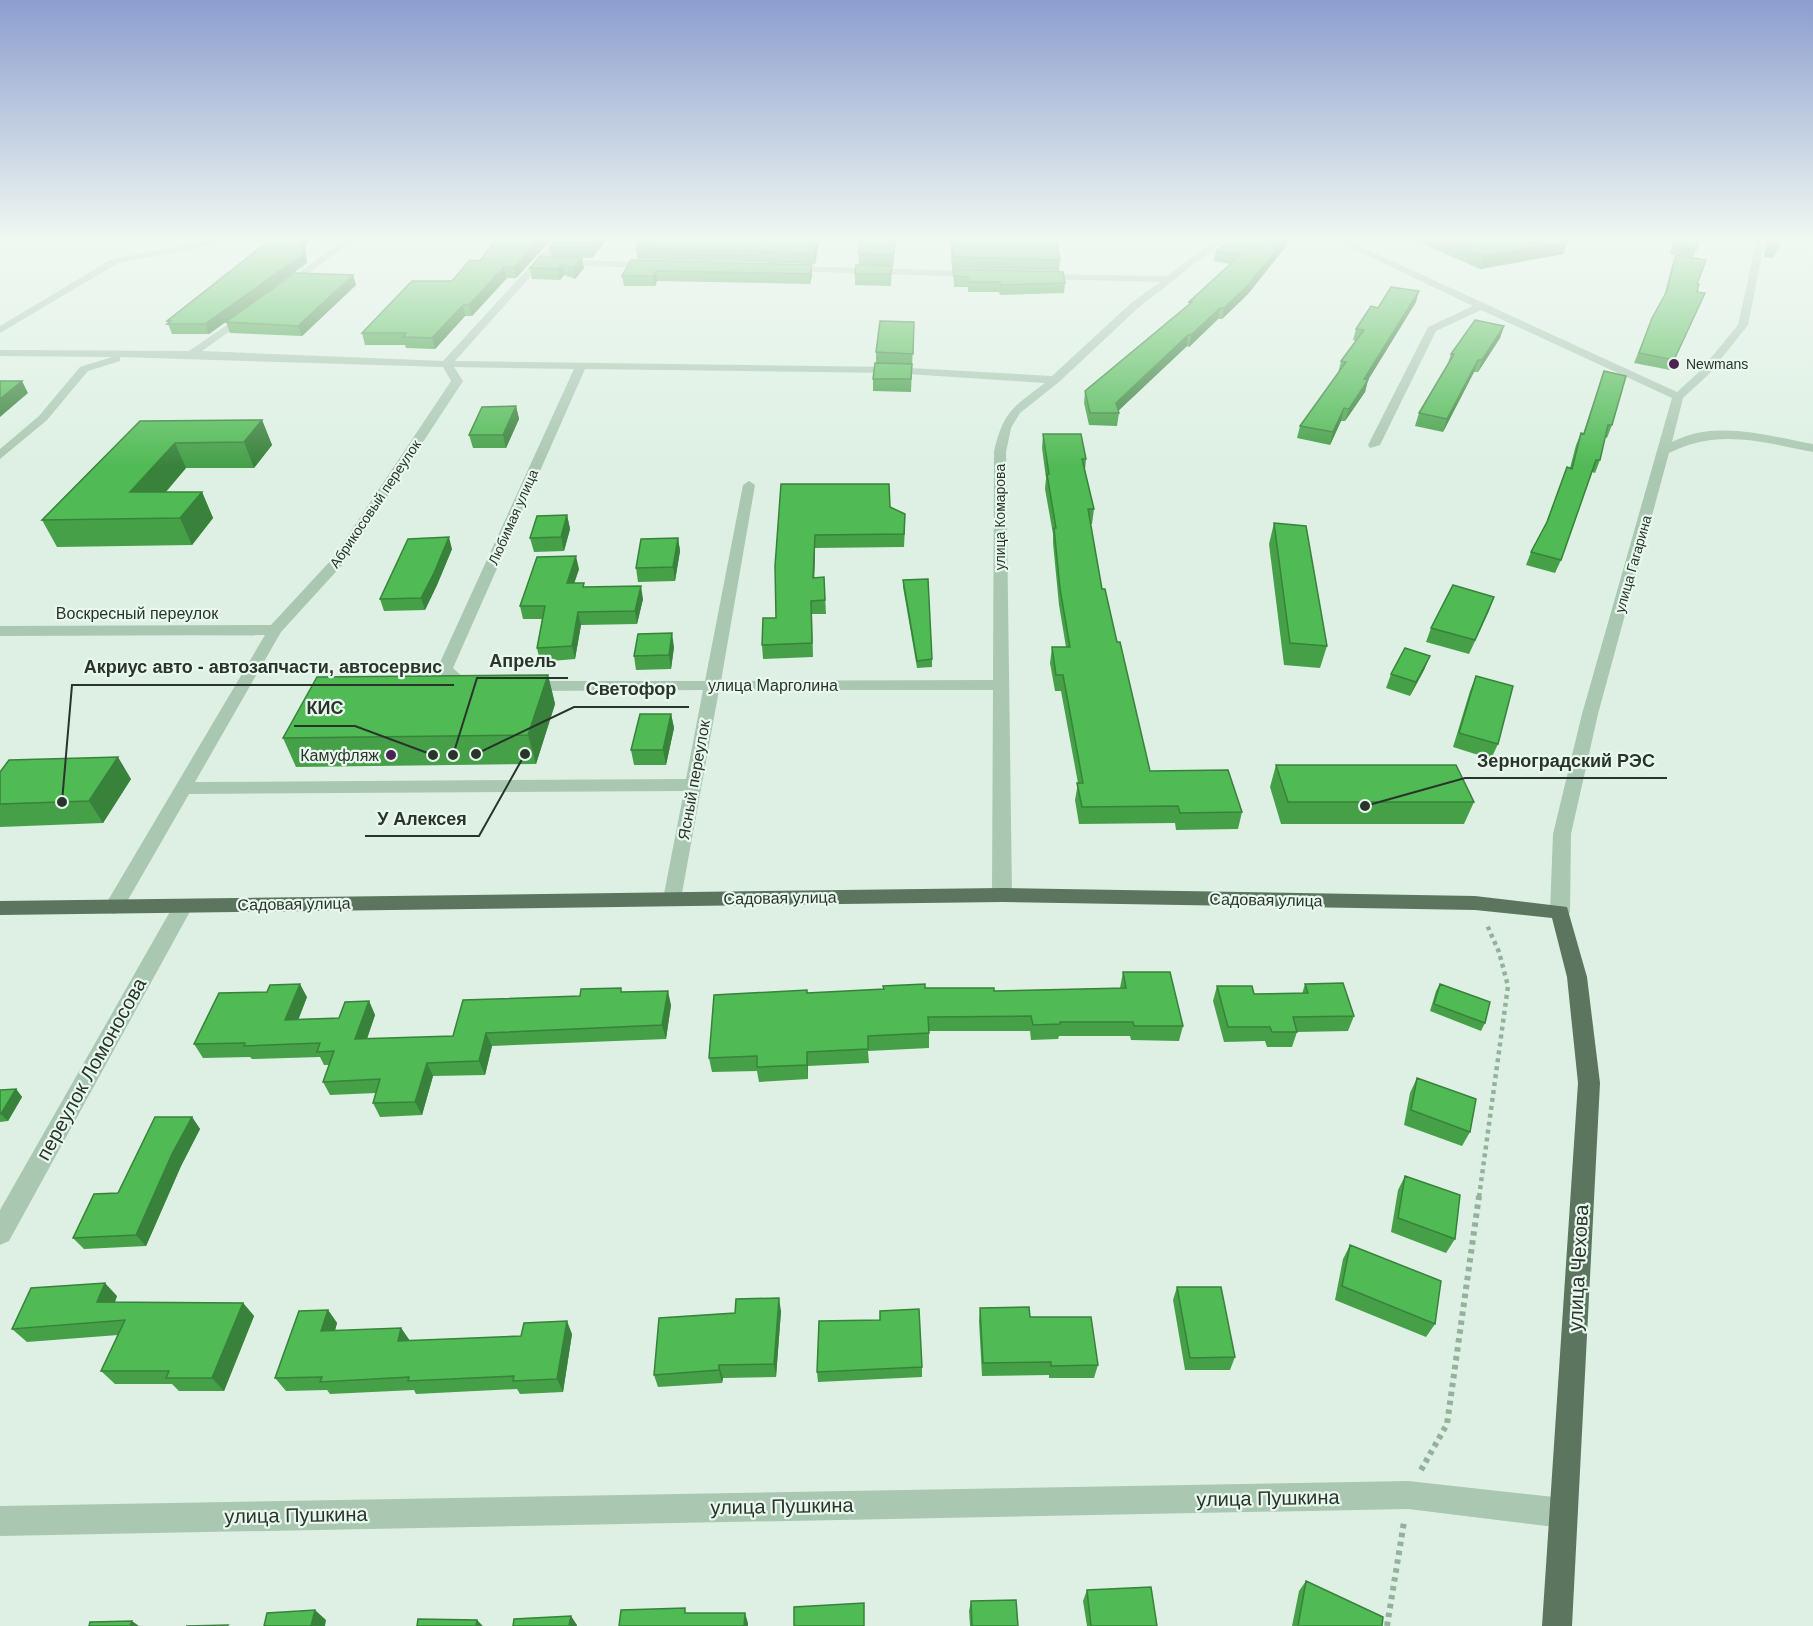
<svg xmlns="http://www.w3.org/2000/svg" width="1813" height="1626" viewBox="0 0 1813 1626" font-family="Arial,sans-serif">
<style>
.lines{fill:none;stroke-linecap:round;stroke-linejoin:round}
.path-far1{stroke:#94b29b;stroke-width:4.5;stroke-dasharray:4 4;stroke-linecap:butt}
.path{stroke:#94b29b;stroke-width:6;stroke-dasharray:4.5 4.5;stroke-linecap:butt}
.minor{fill:#aac7b1;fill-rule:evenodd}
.major{fill:#5b755f;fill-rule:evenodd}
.wall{fill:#45a048}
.shaded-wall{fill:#38823b}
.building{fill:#50ba54;stroke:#38823b;stroke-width:1.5}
.poi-dot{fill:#4c2252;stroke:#e9f8ee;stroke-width:2}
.labels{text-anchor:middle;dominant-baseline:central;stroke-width:4.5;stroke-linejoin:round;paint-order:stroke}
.far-poi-label{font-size:14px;fill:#29352a;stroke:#e9f8ee;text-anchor:start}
.far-street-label{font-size:14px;fill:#29352a;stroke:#e9f8ee}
.street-label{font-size:16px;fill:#29352a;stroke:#e9f8ee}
.poi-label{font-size:16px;fill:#29352a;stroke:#e9f8ee;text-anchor:end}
.near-street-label{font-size:20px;fill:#29352a;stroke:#e9f8ee}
.leader{fill:none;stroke:#29352a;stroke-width:2}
.callout-dot{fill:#29352a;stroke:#e9f8ee;stroke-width:2}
.callout-label{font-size:18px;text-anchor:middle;font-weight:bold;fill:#29352a;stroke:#e9f8ee;stroke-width:4.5;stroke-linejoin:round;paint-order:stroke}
</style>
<rect width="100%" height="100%" fill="#ddf0e3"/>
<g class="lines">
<path class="path-far1" d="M1479,1197l29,-211 -9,-34 -12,-27"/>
<path class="path" d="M1421,1470l26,-46 32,-228
M1387,1626l17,-104"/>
<path class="minor" d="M223,239h19l-124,24 -118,70v-7l112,-67z
M345,239h10l-68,50h-6v-4z
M555,239h9l-109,122 437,6 160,9 78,-72 30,-22 -120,-3 -5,-3 2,-2 130,2 49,-37h10l-88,69 -79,74 -39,31 -9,15 -5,24 6,443 -3,5h-14l-3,-5 1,-205h-274l-39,214h-14l-3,-5 21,-108 -495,3 -68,118 -7,2 -7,-2 -3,-5 3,-5 158,-267 -265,1v-10l271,-1 62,-67 118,-177 -8,-14 -323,-10v4l-32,10 -41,49 -47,39v-10l39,-33 41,-49 32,-10 -112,-1v-6l189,1 58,-40 5,3 -1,2 -49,35 241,10zM454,367l120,2 -137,300c11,15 23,25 42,20l2,-3 -2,-3 -12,-2 -14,-13 132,-299 307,4 153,10c-32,24 -42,29 -51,69l-1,228 -272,1 34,-196 -6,-4 -6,4 -38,196h-178l-8,5 8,5 176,-1 -17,89 -491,3 86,-150 62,-68 120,-183z
M1333,239h11l333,153 23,-21 38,-46 19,-86h8l-17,86 -40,50 -25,23 -11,44c42,-23 97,-6 141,2v8c-52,-10 -95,-24 -144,1l-71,261 -27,120 -1,78 -3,5 -7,2 -7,-2 -3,-5 3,-78 29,-120 90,-316 -191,-88 -45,21 -56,114 -10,3 -2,-3 60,-118 45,-21z
M560,260l92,2 5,3 -5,3 -95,-3 -2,-2z
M788,266l188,5 5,3 -5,3 -191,-6 -2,-2z
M183,899l7,2 3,5 -184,335 -9,4v-35l176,-309z
M1408,1481l155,17 10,5 5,10 -5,10 -10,5 -155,-19 -1408,27v-30z"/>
<path class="major" d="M1002,888l473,8 92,11 20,70 13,106 -28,543h-30l36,-543 -11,-106 -15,-59 -77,-8 -473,-8 -1002,13v-14z"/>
</g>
<path class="wall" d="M271,239h41l-7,6 2,18 -98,71h-37l-5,-13z
M496,239h56l-36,39h-9l-35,38h-7l-30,33 -29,-1 -1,-3h-40l-3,-12 90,-52 28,-20z
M607,239l-15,19h-10l2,10 -9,11 -11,-4 -4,5 -28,-1 -2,-11 21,-11 -2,-10z
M820,239l-5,25 -178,-5 -1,-11z
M861,239h35l-3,27h-1l-1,20 -36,-1v-11l4,-9 -1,-11z
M950,239h106l4,21 -1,11 -107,-3z
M1231,239h57l-1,6 -39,49 -26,25h-4l-29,28 -2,-1 -69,65 1,2 -2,13 -28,-1 -5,-22 1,-12 104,-87v-2l41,-38 -16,-3 2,-10z
M1412,239h152l-1,15 -83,15z
M1674,239h25l-3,11 -3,7 -23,-3z
M1767,239h13l-2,9 -5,10 -9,-1z
M1676,255l21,29v8l8,1 -35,77 -36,-7 18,-45 12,-22 8,-31z
M631,260l181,5v10l-2,9 -153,-3 -2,5h-31l-2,-10z
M953,269l112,14 -1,10 -64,2 -1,-3h-31v-5h-14z
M353,275l3,10 -54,51 -72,-3 -4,-11z
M1416,302l-48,78 -3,12 -20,29h-4l-11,24 -33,-7 3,-12 38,-53 3,-12 15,-20 -3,-1 3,-11 22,-21z
M914,322l-3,70 -38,-1v-12l3,-16v-11z
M1504,326l-4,12 -22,34h-4l-31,60 -28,-6 4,-13 28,-47 4,-12z
M1604,371l8,54 -5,13 -2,-1 -5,23 -5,13 -3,-1 -31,88 -6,13 -29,-8 5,-13 14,-26 22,-59 3,1 6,-23 5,-12 2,1z
M516,406l3,13 -13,29h-33l-4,-13z
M262,420l10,25 -18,23h-68l-20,24h36l11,26 -21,27 -135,2 -15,-27 98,-99z
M1043,434l43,25 -1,11 9,39 -2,15h-2l12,65 15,53 33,129 92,41 -4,17 -62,1 -1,-7 -96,1 -4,-24 3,-17 -17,-92h-6l-5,-28 2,-16h14l-7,-42 -6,-62v-9l-8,-45 1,-11 -4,-30z
M781,484l109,23 15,20 -1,20 -89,1 -1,30 10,-1 2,37h-14l1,43 -50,2 -1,-14 14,-27z
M567,515l3,14 -6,22 -30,1 -4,-14z
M1274,523l53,123 -7,22 -36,-3 -15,-121z
M678,538l2,13 -5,30 -37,1 -2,-14z
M452,549l-15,36 -12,25 -41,1 -4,-12z
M579,569l-5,14 11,4 58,12 -6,25 -56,1 -6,34 -35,3 -3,-14 5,-29h-19l-3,-13z
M903,580l29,79v8l-15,1 -14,-81z
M1494,597l-25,57 -43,-12 5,-14z
M674,647l-3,22 -35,1 -2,-14z
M1430,656l-6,14 -14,26 -24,-8 5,-14z
M548,675l7,29 -19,60 -240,3 -13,-29z
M1476,676l22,68 -7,15 -38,-12 17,-56z
M671,714l3,14 -8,37h-32l-3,-15z
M1276,765l198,37 -10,22h-183l-11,-37z
M0,772l131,7 -28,44 -103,4z
M1123,972l60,54 -4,15 -48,-1 -1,-4h-71l-1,3 -27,1 -1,-9h-101v17l-61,3 1,12 -61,3v13l-49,3 -2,-11 -45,1 -3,-14 98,-65 118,-5 69,3 126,-3z
M1305,984l49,32 -6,15 -51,1 -5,15h-25l-2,-6 -41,1 -11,-41 4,-15 37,8h48z
M1440,984l45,39 -4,8 -51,-20 6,-20z
M622,992l49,13 -5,34 -174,7 -7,29 -52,1 -11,39 -42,2 -7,-14 3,-10 -46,2 -7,-13 6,-17h-5l-4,-8 -68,2 -2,-2 -47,1 -9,-14 113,-47 -9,22 41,-1 30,-17 6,14 -8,24 86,-3 127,-40z
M1417,1078l53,54 -8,14 -58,-21 6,-32z
M16,1089l6,8 -14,24 -8,1v-32z
M192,1117l8,12 -19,37 -35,80 -62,3 -11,-11 45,-45z
M1405,1176l50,63 -9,14 -55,-21 7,-42z
M1350,1245l85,79 -9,13 -91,-37 8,-41z
M1177,1287l58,70 -5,13h-45l-12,-70z
M117,1296l-2,6 128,1 11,13 -30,75h-45l-7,-7h-57l-14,-13 17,-36 -91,7 -15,-13z
M980,1308l50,9 68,48 -4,13h-45v-3l-67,1 -3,-55z
M328,1310l9,13 -2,8 66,-3 9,13 162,-7 -9,58 -43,2 -3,-5 -101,5 -2,-4 -84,4 -3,-4 -41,1 -11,-13z
M781,1311l-5,66 -53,1 -1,5 -64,4 -4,-12 81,-62z
M922,1367v10l-104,5 -1,-10z
M1306,1581l76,45h-90l7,-35z
M1087,1590l70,36h-70l-4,-25z
M971,1601l47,25h-48l-1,-15z"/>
<path class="shaded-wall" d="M300,239h12l-7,6 2,18 -98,71 -4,-10z
M541,239h11l-36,39 -2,-11z
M597,239h10l-15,19 -2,-10z
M817,239h3l-5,25 -1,-11z
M895,239h1l-3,27v-11z
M1285,239h3l-1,6 -39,49 -26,25 2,-11z
M1568,241l-5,13 -83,15 4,-13z
M582,258l2,10 -9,11 -2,-11z
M562,264l2,11 -4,5 -2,-11z
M812,265v10l-2,9v-10z
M504,267l3,11 -35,38 -3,-11z
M656,271l1,10 -2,5 -2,-10z
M353,275l3,10 -54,51 -4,-10z
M1419,291l-3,11 -48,78 -3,12 -20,29 4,-12 15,-30z
M463,305l2,11 -30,33 -3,-11z
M1220,308l-2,11 -29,28 2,-12z
M1504,326l-4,12 -22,34 4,-12z
M1188,335l-1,11 -71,67v-10z
M1478,360l-4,12 -31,60 4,-13z
M22,381l6,12 -28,24v-18z
M516,406l3,13 -13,29 -3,-13z
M1344,408l-3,13 -11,24 3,-13z
M262,420l10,25 -18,23 -10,-26z
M175,443l11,25 -44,51 -12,-27z
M202,492l11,26 -21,27 -12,-27z
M567,515l3,14 -6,22 -3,-14z
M815,535v13l-1,43 -1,-13z
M449,537l3,12 -15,36 -12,25 -4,-12z
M678,538l2,13 -5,30 -2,-14z
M576,556l3,13 -9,27 -3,-13z
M641,586l2,13 -6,25 -2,-13z
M1494,597l-5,14 -20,43 6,-14z
M578,612l3,13 -6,34 -3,-13z
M672,633l2,14 -3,22 -2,-14z
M1430,656l-6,14 -14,26 6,-14z
M548,675l7,29 -19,60 -8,-29z
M671,714l3,14 -8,37 -3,-15z
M118,757l13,22 -28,44 -14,-22z
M300,984l7,13 -14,37 -8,-14z
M668,991l3,14 -5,34 -4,-14z
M369,1001l6,14 -13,38 -7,-14z
M486,1033l6,13 -7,29 -6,-14z
M807,1052l1,14v13l-1,-14z
M427,1063l6,13 -11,39 -7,-13z
M16,1089l6,8 -14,24 -7,-7z
M192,1117l8,12 -19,37 -35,80 -10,-11 36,-81z
M105,1283l12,13 -7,19 -13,-13z
M779,1298l2,13 -5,66 -2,-13z
M243,1303l11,13 -30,75 -12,-13z
M328,1310l9,13 -6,21 -10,-13z
M567,1321l5,13 -9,58 -6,-13z
M401,1328l9,13h-12z
M719,1365l4,13 -1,5 -3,-13z
M315,1610l11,10 -1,6h-14z
M745,1613l3,10v3h-4z
M571,1616l6,9v1h-8z
M477,1620l6,6h-7z
M132,1621l7,5h-9z"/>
<path class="building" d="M271,239h32l1,15 -99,70h-38l4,-3h-4z
M496,239h45l-27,28h-10l-35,38h-6l-31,33 -29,-1 3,-4h-44l50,-52h40l18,-21 10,1z
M555,239h42l-7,9 -41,-1z
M640,239h177l-3,14 -178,-5z
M861,239h34l-2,16 -35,-1z
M951,239h105l4,21 -107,-3z
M1231,239h54l-35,44 -26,25h-4l-29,27h-3l-72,68 3,10h-29l-5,-22 107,-89h-3l51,-47 -24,-4z
M1445,239h119l4,2 -84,15z
M1675,239h24l-3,11 -23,-3z
M1770,239h10l-2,9 -9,-2z
M1676,255l30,5 -9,24h2l-2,8 8,1 -31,67 -35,-7 13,-35 15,-27z
M540,256l42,2 -9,10 -11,-4 -4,5 -28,-1z
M631,260l181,5 -2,9 -154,-3 -3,5h-31z
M856,265l36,1 -1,8h-36z
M953,269l110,3 2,11 -65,2v-3h-32v-5l-14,-1z
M295,273l58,2 -55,51 -72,-4z
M1391,287l28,4 -55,88 4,1 -19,29 -5,-1 -11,24 -33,-6 46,-64 -5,-1 23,-31 -8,-1 15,-23 7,2z
M1475,320l29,6 -22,34h-4l-31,59 -28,-6 35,-59h-3z
M880,321l34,1 -1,32 -37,-2z
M875,363l37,1 -1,15h-38z
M1604,371l22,5 -14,49h-4l-8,35h-4l-35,100 -30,-8 16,-30 20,-55 5,2 9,-36 3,1z
M0,381h22l-22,18z
M516,406l-13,29h-34l13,-28z
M262,420l-18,22 -69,1 -45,49h72l-22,26 -138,2 98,-99z
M1043,434h38l5,25h-4l12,50h-6l14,80h3l12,53h3l30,129 78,-1 14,42 -62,1 -2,-7 -96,1 -5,-24h6l-20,-108h-7l-4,-28h18l-10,-58 -6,-61h2l-9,-54h2z
M781,484h108l1,23 15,7 -1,20 -89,1 -2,43 11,-1 1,23 -14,1 1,42 -50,2 1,-27h13l-1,-52z
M567,515l-6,22 -31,1 7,-22z
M1274,523l32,3 21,120 -37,-3z
M449,537l-15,36 -13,25 -41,1 28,-60z
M678,538l-5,29 -37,1 5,-29z
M576,556l-9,27h17l-1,4 58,-1 -6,25 -57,1 -6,34 -35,2 8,-42h-25l17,-49z
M928,579l4,80 -15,2 -14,-81z
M1453,585l41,12 -19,43 -44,-12z
M672,633l-3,22 -35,1 4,-22z
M1405,648l25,8 -14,26 -25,-8z
M548,675l-20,60 -245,3 34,-61z
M1476,676l37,10 -15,58 -39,-11z
M640,714h31l-8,36h-32z
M118,757l-29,44 -89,3v-32l9,-12z
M1276,765h180l18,37h-186z
M1123,972h47l13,54h-49l-1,-4h-73v2l-27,1 -2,-9 -103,1 1,16 -61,3v13l-61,3v13l-50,2v-11l-48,2 5,-63 93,-5v3l77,-4 -1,-3 42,-2v4h69v3l132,-3z
M1343,983l11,33 -61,1 4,15h-25l-2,-5h-42l-11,-41h35l2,8 54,-1 -3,-9z
M300,984l-15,36 54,-2 6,-16 24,-1 -14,38 98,-3 10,-36 117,-4 1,-7 40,-1v4l47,-1 -6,34 -176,8 -7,28 -52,2 -12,39 -42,1 7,-24 -57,3 11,-31 -17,1 3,-9 -76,3 1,-3 -51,1 25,-51 48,-1 3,-7z
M1440,984l50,18 -5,21 -51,-19z
M1417,1078l59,21 -6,33 -59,-22z
M16,1089l-15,25h-1v-24z
M155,1117h37l-20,37 -36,81 -63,3 21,-44 24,-1z
M1405,1176l55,19 -5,44 -57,-21z
M1350,1245l91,36 -6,43 -93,-38z
M105,1283l-8,19 146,1 -31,75h-46l3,-7h-68l24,-51 -113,9 19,-41z
M1177,1287h44l14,70 -45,1z
M779,1298l-5,66 -55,1v5l-65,5 5,-57 76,-5 1,-14z
M1029,1307l1,10h61l7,48 -47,1v-4l-68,1 -3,-55z
M919,1309l3,58 -105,5 2,-51 61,-1v-9z
M328,1310l-7,21 80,-3 -3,13 123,-5 3,-13 43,-2 -10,58 -44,2 1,-5 -106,5 1,-4 -89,5 2,-5 -47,1 24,-67z
M1306,1581l77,36 -1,9h-84z
M1151,1587l6,39h-66l-4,-36z
M1016,1600l2,26h-46l-1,-25z
M864,1603v23h-70v-19z
M685,1608v5h60l-1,13h-125l2,-16z
M315,1610l-4,16h-47l3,-13z
M571,1616l-2,10h-56l1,-7z
M418,1619l59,1 -1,6h-59z
M132,1621l-2,5h-41l1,-4z
M228,1625l-1,1h-41z"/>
<linearGradient id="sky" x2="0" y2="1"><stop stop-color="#8c9ecf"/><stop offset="0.51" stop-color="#f0f8f2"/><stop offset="1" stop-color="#f0f8f2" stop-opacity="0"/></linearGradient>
<rect width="1813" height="467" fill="url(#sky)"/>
<g class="poi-dot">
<circle cx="1674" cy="364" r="6"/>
<circle cx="391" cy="755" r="6"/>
</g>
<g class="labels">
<g class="far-poi-label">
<text x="1686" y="364">Newmans</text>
</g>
<g class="far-street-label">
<text transform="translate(375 504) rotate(-56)">Абрикосовый переулок</text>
<text transform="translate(513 517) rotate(-66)">Любимая улица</text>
<text transform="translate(1000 517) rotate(-90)">улица Комарова</text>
<text transform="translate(1633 564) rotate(-74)">улица Гагарина</text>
</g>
<g class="street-label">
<text x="137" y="613">Воскресный переулок</text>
<text x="773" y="685">улица Марголина</text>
<text transform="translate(694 780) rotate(-80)">Ясный переулок</text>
<text transform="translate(780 898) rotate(-1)">Садовая улица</text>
<text transform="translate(1266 900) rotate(1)">Садовая улица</text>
<text transform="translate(294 904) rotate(-1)">Садовая улица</text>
</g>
<g class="poi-label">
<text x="379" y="755">Камуфляж</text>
</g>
<g class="near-street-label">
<text transform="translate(91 1069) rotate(-61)">переулок Ломоносова</text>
<text transform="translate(1578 1268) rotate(-87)">улица Чехова</text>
<text transform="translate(1268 1498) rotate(-1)">улица Пушкина</text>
<text transform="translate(782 1506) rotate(-1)">улица Пушкина</text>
<text transform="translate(296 1515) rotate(-1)">улица Пушкина</text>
</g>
</g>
<path class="leader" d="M453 755L477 678H568M62 802L72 685H454M476 754L574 707H689M433 755L355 726H294M1365 806L1465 778H1667M525 754L479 836H365"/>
<g class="callout-dot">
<circle cx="453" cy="755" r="6"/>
<circle cx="62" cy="802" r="6"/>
<circle cx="476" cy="754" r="6"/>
<circle cx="433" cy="755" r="6"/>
<circle cx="1365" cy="806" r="6"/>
<circle cx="525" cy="754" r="6"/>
</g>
<g class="callout-label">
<text x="523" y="667">Апрель</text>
<text x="263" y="673">Акриус авто - автозапчасти, автосервис</text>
<text x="631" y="695">Светофор</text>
<text x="325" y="714">КИС</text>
<text x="1566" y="767">Зерноградский РЭС</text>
<text x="422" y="825">У Алексея</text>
</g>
</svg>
